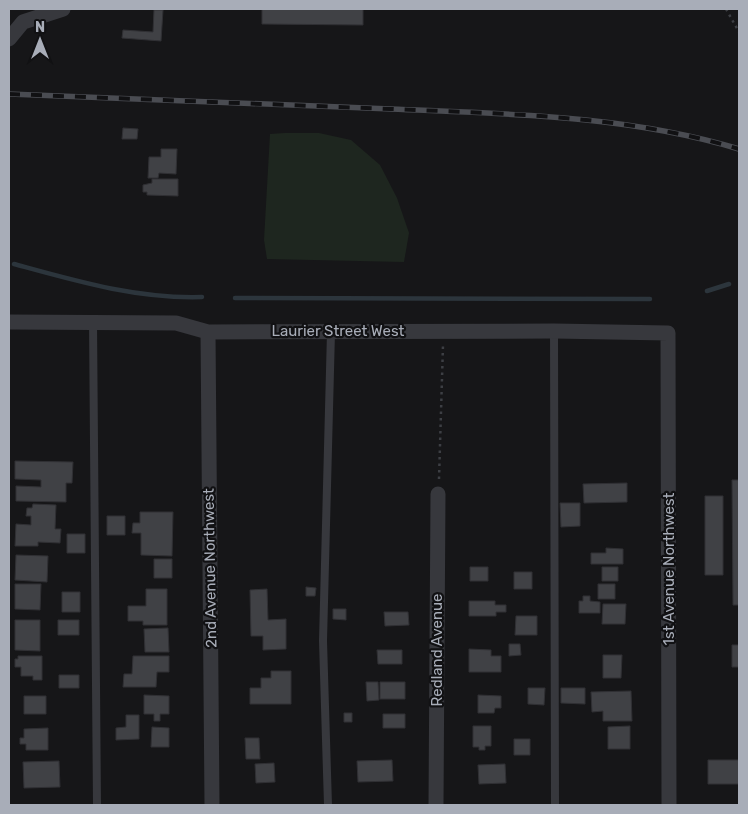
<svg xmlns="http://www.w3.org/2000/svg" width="748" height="814" viewBox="0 0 748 814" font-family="Rubik,sans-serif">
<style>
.park{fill:#1e261f}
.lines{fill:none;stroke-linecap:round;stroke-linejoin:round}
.stream{stroke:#2c353c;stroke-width:4.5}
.building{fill:#404145;stroke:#303034}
.path{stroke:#3d3f44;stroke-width:2.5;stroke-dasharray:2.5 4;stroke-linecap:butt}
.lane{stroke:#37383d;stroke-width:8}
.street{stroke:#37383d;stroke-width:15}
.rail-casing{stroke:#4a4c52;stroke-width:5.5}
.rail{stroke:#111113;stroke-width:4;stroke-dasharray:11;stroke-linecap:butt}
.labels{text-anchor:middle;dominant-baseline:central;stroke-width:4.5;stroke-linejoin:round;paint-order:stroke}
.street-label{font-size:15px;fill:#a8adb8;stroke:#111113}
</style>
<rect width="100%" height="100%" fill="#161618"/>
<path class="park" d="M285,133h34l32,7 29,25 17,33 12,35 -5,29 -137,-3 -3,-19 6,-106z"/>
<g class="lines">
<path class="stream" d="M14,264c62,17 123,35 188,33
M707,291l22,-7
M235,298l415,1"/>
</g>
<path class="building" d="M262,9h101v16l-101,-1z
M154,10h9l-2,31 -39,-3 1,-8 30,2z
M123,128l15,1 -1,10h-15z
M161,149h16l-1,25 -17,-1 -1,5h-10l1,-21h12z
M152,179h26v17l-31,-1v-3h-4v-7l9,-2z
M15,461l58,1 -1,21h-6v19l-50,-1v-15l25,1v-7l-26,-1z
M732,480h7v125h-6z
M627,483v19l-43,1 -1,-19z
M705,496h18v79h-18z
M560,503h20v23l-19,1z
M33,504l23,1 -1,24h6l-1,14 -22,-1v4h-23l1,-22 15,1v-9h-5l1,-8h5z
M140,512h33l-1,44 -31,-1v-22h-9l1,-10h7z
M107,516h18v19h-18z
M67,534h18v19h-18z
M606,548l17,1v15h-32v-11h15z
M16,555l32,1 -1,26 -32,-2z
M154,559h18v19h-18z
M470,567h18v14h-18z
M602,567h16v14h-16z
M514,572h18v17h-18z
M15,584h26l-1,26 -25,-1z
M598,584h17v15h-17z
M306,587l10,1 -1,8h-9z
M146,589h21v36h-24v-4h-15v-15h18z
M267,589l1,31 18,-1v30l-23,1v-14h-12l-1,-46z
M62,592h18v20h-18z
M583,596h7v5l10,1v11h-21v-12h4z
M469,601h26v4h11v7h-10v4h-27z
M603,604h23l-1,20h-23z
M333,609h13v11l-13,-1z
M384,612h24l1,13 -24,1z
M516,616h21v19h-22z
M15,620h25v31l-25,-1z
M58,620h21v15h-21z
M168,628l1,24h-24l-1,-23z
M509,644h11l1,11 -12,1z
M732,645h7v22h-7z
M469,649l22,1v6h10v16h-32z
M377,650h25v14h-24z
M603,655h19l-1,23h-18z
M18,656h24v24h-9v-4h-12v-9h-6v-8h3z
M133,656h36v16h-12l-1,15h-33l1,-13h8z
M271,671h20v33h-41v-16h11v-10h10z
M59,675h20v13h-20z
M366,682h12l1,18 -12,1z
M380,682h25v17h-25z
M528,688h17l-1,17 -16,-1z
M561,688h24v16l-24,-1z
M631,691l1,30h-29v-10l-11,1 -1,-20z
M144,695l25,1v18h-9v7h-6v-7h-10z
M478,695l23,1v12h-6l-1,5h-16z
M24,696h22v18h-22z
M344,713h8v9h-8z
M383,714h22v14h-22z
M126,715h13v24l-23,1v-12l10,-1z
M473,726h18v20h-6v4h-6v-3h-6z
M630,726v23h-22v-22z
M152,727l17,1v19h-18z
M48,728v22h-22v-6h-6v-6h4v-9z
M245,738h14l1,21h-14z
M514,739h16v16h-16z
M392,760l1,21 -35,1 -1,-21z
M708,760h31v24h-31z
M59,761l1,26 -36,1 -1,-26z
M274,763l1,19 -19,1 -1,-19z
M505,764l1,19 -27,1 -1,-19z"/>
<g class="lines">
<path class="path" d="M726,9l13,23
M439,479l4,-134"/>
<path class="lane" d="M93,322l4,483
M554,331l1,474
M328,805l-5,-164 8,-309"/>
<path class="street" d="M9,39l14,-17 40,-13
M9,322l167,1 32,9 346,-1 114,2 1,472
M208,332l4,473
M436,805l2,-311"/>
<g class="rail-casing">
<path id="rail" d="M9,94c127,5 254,10 382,15 116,5 236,6 348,40"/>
</g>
<use href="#rail" class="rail"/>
</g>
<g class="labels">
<g class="street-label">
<text x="338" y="331">Laurier Street West</text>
<text transform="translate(210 568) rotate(-91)">2nd Avenue Northwest</text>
<text transform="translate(669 569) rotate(-90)">1st Avenue Northwest</text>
<text transform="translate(437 650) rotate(-90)">Redland Avenue</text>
</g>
</g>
<rect width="748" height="814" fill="none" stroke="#a8adb8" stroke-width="20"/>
<g transform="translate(40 40)" stroke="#111113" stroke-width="4" paint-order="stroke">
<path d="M0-4L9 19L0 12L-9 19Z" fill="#a8adb8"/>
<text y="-8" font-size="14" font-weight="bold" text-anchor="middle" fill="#a8adb8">N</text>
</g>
</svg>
